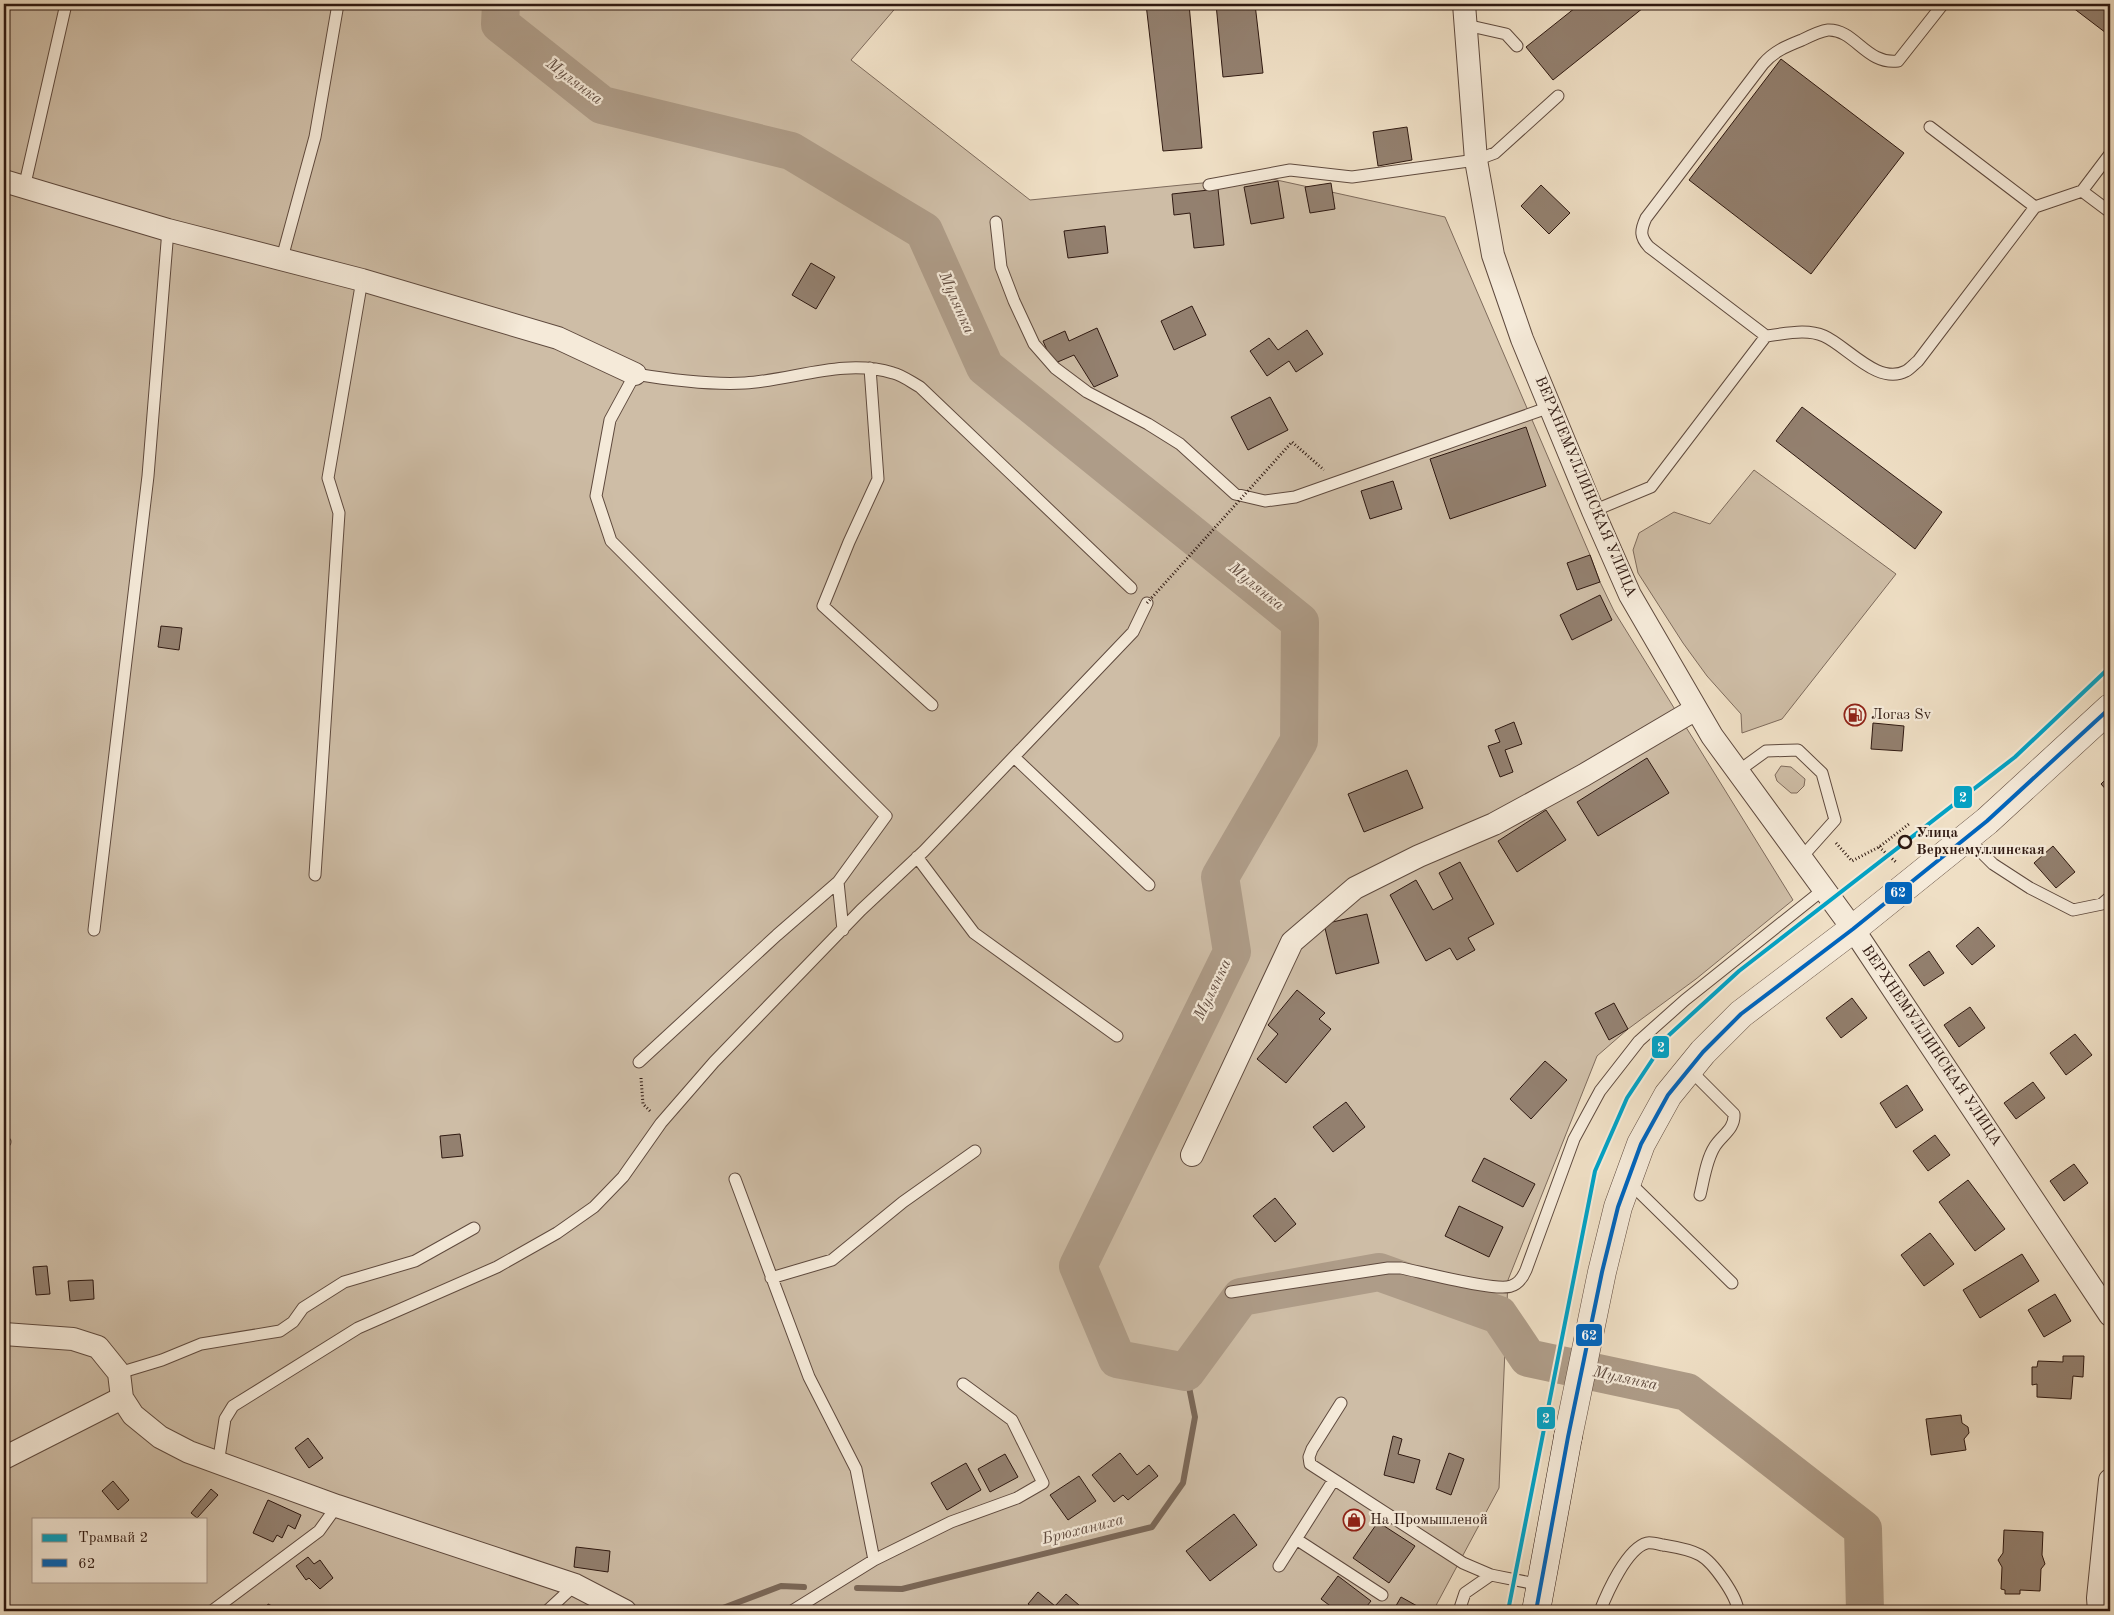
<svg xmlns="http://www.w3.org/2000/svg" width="2114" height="1615" viewBox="0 0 2114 1615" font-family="'Old Standard TT',serif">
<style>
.green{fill:#cebda6;stroke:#7e6b5c;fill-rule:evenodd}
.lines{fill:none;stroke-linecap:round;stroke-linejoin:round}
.stream{stroke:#7b6858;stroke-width:6}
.river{stroke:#ae9c88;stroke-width:38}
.building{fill:#93806f;stroke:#2f1911}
.service-casing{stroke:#5f4a3e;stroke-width:13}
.minor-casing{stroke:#5f4a3e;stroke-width:24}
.tertiary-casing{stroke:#5f4a3e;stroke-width:29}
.secondary-casing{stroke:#2f1911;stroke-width:29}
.path{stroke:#2f1911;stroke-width:3;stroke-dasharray:1 2.5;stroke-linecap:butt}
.service{stroke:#f5ead9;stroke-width:11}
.minor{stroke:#f5ead9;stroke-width:22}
.tertiary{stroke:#f5ead9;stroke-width:28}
.secondary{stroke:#f5ead9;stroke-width:28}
.path-bridge{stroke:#2f1911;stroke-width:3;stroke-dasharray:1 2.5;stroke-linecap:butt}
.bus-1-casing{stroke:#f5ead9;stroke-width:8}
.bus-1{stroke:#0065bd;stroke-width:4}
.tram-1-casing{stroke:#f5ead9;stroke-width:8}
.tram-1{stroke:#02a2c5;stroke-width:4}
.stop-dot{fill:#f5ead9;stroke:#2f1911;stroke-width:2.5}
.labels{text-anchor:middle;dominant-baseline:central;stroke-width:4.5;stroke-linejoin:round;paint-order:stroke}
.street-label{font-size:15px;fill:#2f1911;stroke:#f5ead9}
.poi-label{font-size:15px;fill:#2f1911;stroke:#f5ead9;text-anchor:start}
.stop-label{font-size:15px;font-weight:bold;fill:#2f1911;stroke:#f5ead9;text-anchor:start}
.water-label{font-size:16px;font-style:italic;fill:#624d41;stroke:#f5ead9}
.line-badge{stroke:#f5ead9;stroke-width:2}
.badge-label{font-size:14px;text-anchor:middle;font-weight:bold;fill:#fff}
</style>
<rect width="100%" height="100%" fill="#efdfc5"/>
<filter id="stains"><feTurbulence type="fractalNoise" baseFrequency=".004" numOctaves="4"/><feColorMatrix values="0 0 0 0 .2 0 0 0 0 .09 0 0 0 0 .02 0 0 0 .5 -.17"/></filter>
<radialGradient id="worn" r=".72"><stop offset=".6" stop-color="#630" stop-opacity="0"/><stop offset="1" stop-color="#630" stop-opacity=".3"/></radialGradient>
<path class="green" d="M4,4h895l-48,56 179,140 233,-23 182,40 145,338 10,27 14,29 179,289 -97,79 -68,50 -31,27 -89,224 -9,208 -66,123h-1429zM34,1519h172v62h-172z
M1754,470l142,104 -114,145 -40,14 -1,-19 -34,-38 -24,-33 -45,-70 -5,-23 6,-17 35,-21 36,12z
M1781,766l10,1 14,12 -1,7 -7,7h-6l-14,-12 -2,-6z"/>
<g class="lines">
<path class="stream" d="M857,1588l45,1 250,-62 31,-44 12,-66 -9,-45
M715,1611l66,-25 23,1"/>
<path class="river" d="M501,4l-1,20 102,81 189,46 133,80 61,136 315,255 -1,119 -79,136 12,75 -154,314 39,93 69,13 55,-75 138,-25 120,43 29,43 159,34 176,137 2,82"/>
</g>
<path class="building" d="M1146,4h43l13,144 -39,3z
M1216,4h39l8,69 -40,4z
M1580,4h68l-95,76 -27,-33z
M2068,4h42v32z
M1781,59l123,94 -93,121 -122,-94z
M1407,127l5,33 -34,6 -5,-34z
M1278,181l6,37 -33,6 -7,-37z
M1331,183l4,26 -25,4 -5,-26z
M1541,185l29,28 -21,21 -28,-28z
M1218,189l6,56 -30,3 -4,-35 -16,2 -2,-21z
M1105,226l3,27 -40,5 -4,-27z
M811,263l24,14 -19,32 -24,-14z
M1192,306l14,29 -32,15 -13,-29z
M1097,328l21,48 -24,11 -20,-32 -21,9 -10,-23 22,-10 4,10z
M1307,330l16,24 -27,18 -7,-11 -22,15 -17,-25 19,-13 9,12z
M1270,397l18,33 -40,20 -17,-33z
M1802,407l140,105 -27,37 -139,-108z
M1526,427l20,59 -96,33 -20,-60z
M1393,481l9,28 -32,10 -9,-28z
M1590,555l10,27 -23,8 -10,-27z
M1600,595l12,25 -40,20 -12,-25z
M161,626l21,2 -3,22 -21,-3z
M1514,722l8,22 -17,6 8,22 -13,5 -12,-31 12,-4 -5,-12z
M1873,723l31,3 -2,25 -31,-2z
M1647,758l22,35 -71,43 -21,-34z
M1407,770l16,38 -59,24 -16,-38z
M2110,775v19l-9,-10z
M1546,810l20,30 -49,32 -19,-31z
M2053,846l22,26 -19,16 -22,-25z
M1460,862l34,62 -26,14 7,12 -18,10 -7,-12 -24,13 -36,-66 26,-15 17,30 20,-11 -14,-26z
M1367,914l12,49 -43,11 -12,-50z
M1978,927l17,19 -23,19 -16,-19z
M1929,951l15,22 -20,13 -15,-21z
M1297,990l28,23 -6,6 12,10 -45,54 -29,-24 21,-25 -10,-9z
M1852,998l15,20 -26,20 -15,-20z
M1614,1003l14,26 -19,11 -14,-27z
M1970,1007l15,21 -26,19 -15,-22z
M2075,1034l17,21 -26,20 -16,-22z
M1545,1061l22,19 -36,39 -21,-20z
M2033,1082l12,16 -29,21 -12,-16z
M1907,1085l16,25 -27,18 -16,-25z
M1346,1102l19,25 -32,25 -20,-25z
M460,1134l3,22 -21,2 -2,-22z
M1935,1135l15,20 -22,16 -15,-20z
M1484,1158l51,26 -12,23 -51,-26z
M2074,1164l14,19 -24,18 -14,-20z
M1968,1180l37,49 -30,22 -36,-49z
M1275,1198l21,26 -21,18 -22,-26z
M1459,1206l44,21 -14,30 -44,-21z
M1930,1233l24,31 -30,22 -23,-31z
M2022,1254l17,27 -59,37 -17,-28z
M47,1266l3,28 -14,1 -3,-28z
M93,1280l1,19 -24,2 -2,-20z
M2055,1294l16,27 -27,16 -16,-27z
M2063,1356h21l-1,21 -10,-1 -2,23 -34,-2v-13l-5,1v-18h5l1,-6 25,1z
M1961,1415l1,8 6,4 1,6 -5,6 2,11 -35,5 -5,-36z
M1393,1436l9,3 -4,15 22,6 -6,23 -30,-8z
M308,1438l15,20 -14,10 -14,-20z
M1120,1453l17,22 12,-10 9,11 -30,24 -5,-5 -9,7 -22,-27z
M1449,1453l15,6 -13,36 -15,-6z
M1005,1454l13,23 -28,15 -12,-23z
M966,1463l15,27 -34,20 -16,-27z
M1079,1476l17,25 -28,19 -18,-25z
M113,1481l16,19 -11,10 -16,-19z
M211,1489l7,6 -21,23 -6,-5z
M268,1500l33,15 -6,14 -7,-4 -6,13 -5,-3 -4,7 -20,-9z
M1234,1514l23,31 -47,36 -24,-30z
M1378,1522l37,24 -26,37 -36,-25z
M2004,1530l39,2 -1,23 3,9 -4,5 -1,22 -20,-1v4h-15v-4l-4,-1 1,-22 -4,-7 5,-7z
M576,1547l34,4 -2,21 -34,-5z
M308,1557l6,7 6,-4 13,18 -13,11 -11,-11 -3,2 -10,-14z
M1338,1576l33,25 -8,10h-26l-16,-12z
M1038,1592l17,14 11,-12 20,17h-49l-9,-7z
M1401,1597l25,14h-33z
M268,1604l14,7h-17z"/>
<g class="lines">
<g class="service-casing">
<path id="service" d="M1466,25l40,9 11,12
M1930,127l105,80
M1209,185l81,-15 62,7 124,-17 19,-7 63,-57
M24,188l42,-184
M2082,191l28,21
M996,222l5,45 13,34 20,43 21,24 32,24 61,32 32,20 55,50 30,7 30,-4 255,-90
M282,258l33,-121 23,-133
M1766,336c19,-2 40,-8 58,0 23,10 54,50 82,35 4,-2 8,-7 12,-10l117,-154 47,-16 28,-37
M870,368l8,111 -29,63 -26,64 109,99
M1593,511l58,-24 115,-151 -117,-89c-9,-10 -9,-16 -3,-29l117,-154c11,-13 24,-18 39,-24 8,-4 18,-9 26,-10 27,-1 38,35 70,31l45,-57
M1014,757l135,128
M1737,772l29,-21 32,-1 24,23 13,47 -34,38
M1966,837l27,27 37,24 43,22 29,-6 8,-7
M917,857l57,76 143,103
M315,875l24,-362 -11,-35 34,-198
M94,930l54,-454 20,-246
M843,930l-5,-48 48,-66 -275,-275 -15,-45 14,-76 25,-46c36,6 73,11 110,9 49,-3 99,-25 148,-10 9,2 18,9 27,14l211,201
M639,1062l138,-127 61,-53
M1689,1069l45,45c1,15 -12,21 -19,32 -9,14 -11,33 -15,49
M4,1142h1
M735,1179l74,198 47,92 18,91 -82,51
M1629,1182l103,101
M771,1278l61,-18 71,-58 72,-51
M1231,1292l157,-24h13c20,4 96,24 110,18 8,-2 12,-9 15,-16l48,-131 26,-48 39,-50 46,-41 139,-111
M119,1373l43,-13 39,-16 79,-13 13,-9 10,-14 41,-26 71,-21 59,-33
M1341,1403l-29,46 -3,8 1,7 153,99 28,12
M218,1464l7,-45 8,-13 125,-78 139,-61 60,-34 37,-26 29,-30 38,-54 53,-61 147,-152 63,-59 209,-219 14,-29
M1296,1539l86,56
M874,1560l77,-38 66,-24 26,-15 -31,-63 -49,-36
M1279,1566l54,-85
M212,1611l107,-80 18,-25
M547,1611l28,-26
M1459,1611l6,-18 26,-18 50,10
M1600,1611c7,-18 27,-63 47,-68 4,-1 11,1 16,2 12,2 26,4 37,10 13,7 37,41 38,56"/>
</g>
<g class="minor-casing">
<path id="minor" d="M1464,4l12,156 17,95 29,84 71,172 37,84 82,141 141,193 257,386
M4,181l164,49 194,50 196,58 77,36
M1192,1155l100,-213 63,-54 64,-32 75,-32 90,-49 112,-66
M4,1334l69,5 25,8 21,26 3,25 11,17 27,22 29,15 148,54 238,79 50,26
M4,1458l118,-60
M2099,1611l-1,-13 12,-118"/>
</g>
<g class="tertiary-casing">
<path id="tertiary" d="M1568,1437l34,-165 16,-65 23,-63 27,-49 35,-43 38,-38 112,-85 134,-108 123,-113"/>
</g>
<g class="secondary-casing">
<path id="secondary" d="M1536,1611l32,-174"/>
</g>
<path class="path" d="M1836,843l16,18 27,-14 30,-23
M1879,847l18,16
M641,1078l2,26 7,7"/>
<use href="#service" class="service"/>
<use href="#minor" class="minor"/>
<use href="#tertiary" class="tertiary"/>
<use href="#secondary" class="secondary"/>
<path class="path-bridge" d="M1147,603l145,-161 32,28"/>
<g class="bus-1-casing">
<path id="bus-1" d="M1536,1611l32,-174 34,-165 16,-65 23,-63 27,-49 35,-43 38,-38 112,-85 134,-108 123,-113"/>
</g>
<use href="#bus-1" class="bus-1"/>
<g class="tram-1-casing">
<path id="tram-1" d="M1508,1611l87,-440 32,-73 41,-62 71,-65 276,-214 95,-90"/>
</g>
<use href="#tram-1" class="tram-1"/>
</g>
<defs>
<g id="fuel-ring" transform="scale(1.125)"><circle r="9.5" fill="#f5ead9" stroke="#8f2418" stroke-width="1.5"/><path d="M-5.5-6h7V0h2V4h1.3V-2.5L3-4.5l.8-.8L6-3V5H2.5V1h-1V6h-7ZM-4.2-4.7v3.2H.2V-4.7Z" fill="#8f2418"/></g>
<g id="shop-ring" transform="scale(1.125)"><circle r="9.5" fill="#f5ead9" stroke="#8f2418" stroke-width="1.5"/><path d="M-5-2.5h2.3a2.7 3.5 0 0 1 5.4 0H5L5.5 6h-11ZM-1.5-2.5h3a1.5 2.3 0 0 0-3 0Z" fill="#8f2418"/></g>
</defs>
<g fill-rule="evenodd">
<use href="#fuel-ring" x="1855" y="715"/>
<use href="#shop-ring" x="1354" y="1520"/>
</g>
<circle class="stop-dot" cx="1905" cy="842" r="6"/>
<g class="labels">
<g class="street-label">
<text transform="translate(1585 487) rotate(67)">ВЕРХНЕМУЛЛИНСКАЯ УЛИЦА</text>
<text transform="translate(1931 1046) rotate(56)">ВЕРХНЕМУЛЛИНСКАЯ УЛИЦА</text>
</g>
<g class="poi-label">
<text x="1871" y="715">Логаз Sv</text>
<text x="1370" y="1520">На Промышленой</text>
</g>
<g class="stop-label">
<text x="1916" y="833">Улица<tspan x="1916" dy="17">Верхнемуллинская</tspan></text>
</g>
<g class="water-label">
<text transform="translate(574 82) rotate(37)">Мулянка</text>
<text transform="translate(956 303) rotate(66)">Мулянка</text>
<text transform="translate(1256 587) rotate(39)">Мулянка</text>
<text transform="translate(1213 990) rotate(-64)">Мулянка</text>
<text transform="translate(1625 1379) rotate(12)">Мулянка</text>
<text transform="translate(1083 1530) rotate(-14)">Брюханиха</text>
</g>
</g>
<g class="line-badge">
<rect x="1953" y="785" width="20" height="24" rx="5" fill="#02a2c5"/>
<rect x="1884" y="881" width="29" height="24" rx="5" fill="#0065bd"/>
<rect x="1651" y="1035" width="19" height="24" rx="5" fill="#02a2c5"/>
<rect x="1575" y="1323" width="28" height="24" rx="5" fill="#0065bd"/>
<rect x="1536" y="1406" width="20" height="24" rx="5" fill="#02a2c5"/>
</g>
<g class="badge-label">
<text x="1963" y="802">2</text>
<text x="1898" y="897">62</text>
<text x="1661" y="1052">2</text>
<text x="1589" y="1340">62</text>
<text x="1546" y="1423">2</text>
</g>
<rect width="2114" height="1615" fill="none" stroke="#efdfc5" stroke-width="20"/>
<rect x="5" y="5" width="2104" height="1605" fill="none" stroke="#2f1911" stroke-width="2.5"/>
<rect x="10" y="10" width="2094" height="1595" fill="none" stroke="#2f1911"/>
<rect x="32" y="1518" width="175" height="65" fill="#f5ead9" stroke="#a69689"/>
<rect x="42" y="1534" width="25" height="8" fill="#02a2c5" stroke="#a69689"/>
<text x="78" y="1542" font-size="15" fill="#2f1911">Трамвай 2</text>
<rect x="42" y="1559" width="25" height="8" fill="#0065bd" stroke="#a69689"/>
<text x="78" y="1568" font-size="15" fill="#2f1911">62</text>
<rect width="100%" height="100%" filter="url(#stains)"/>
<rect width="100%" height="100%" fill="url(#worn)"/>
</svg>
